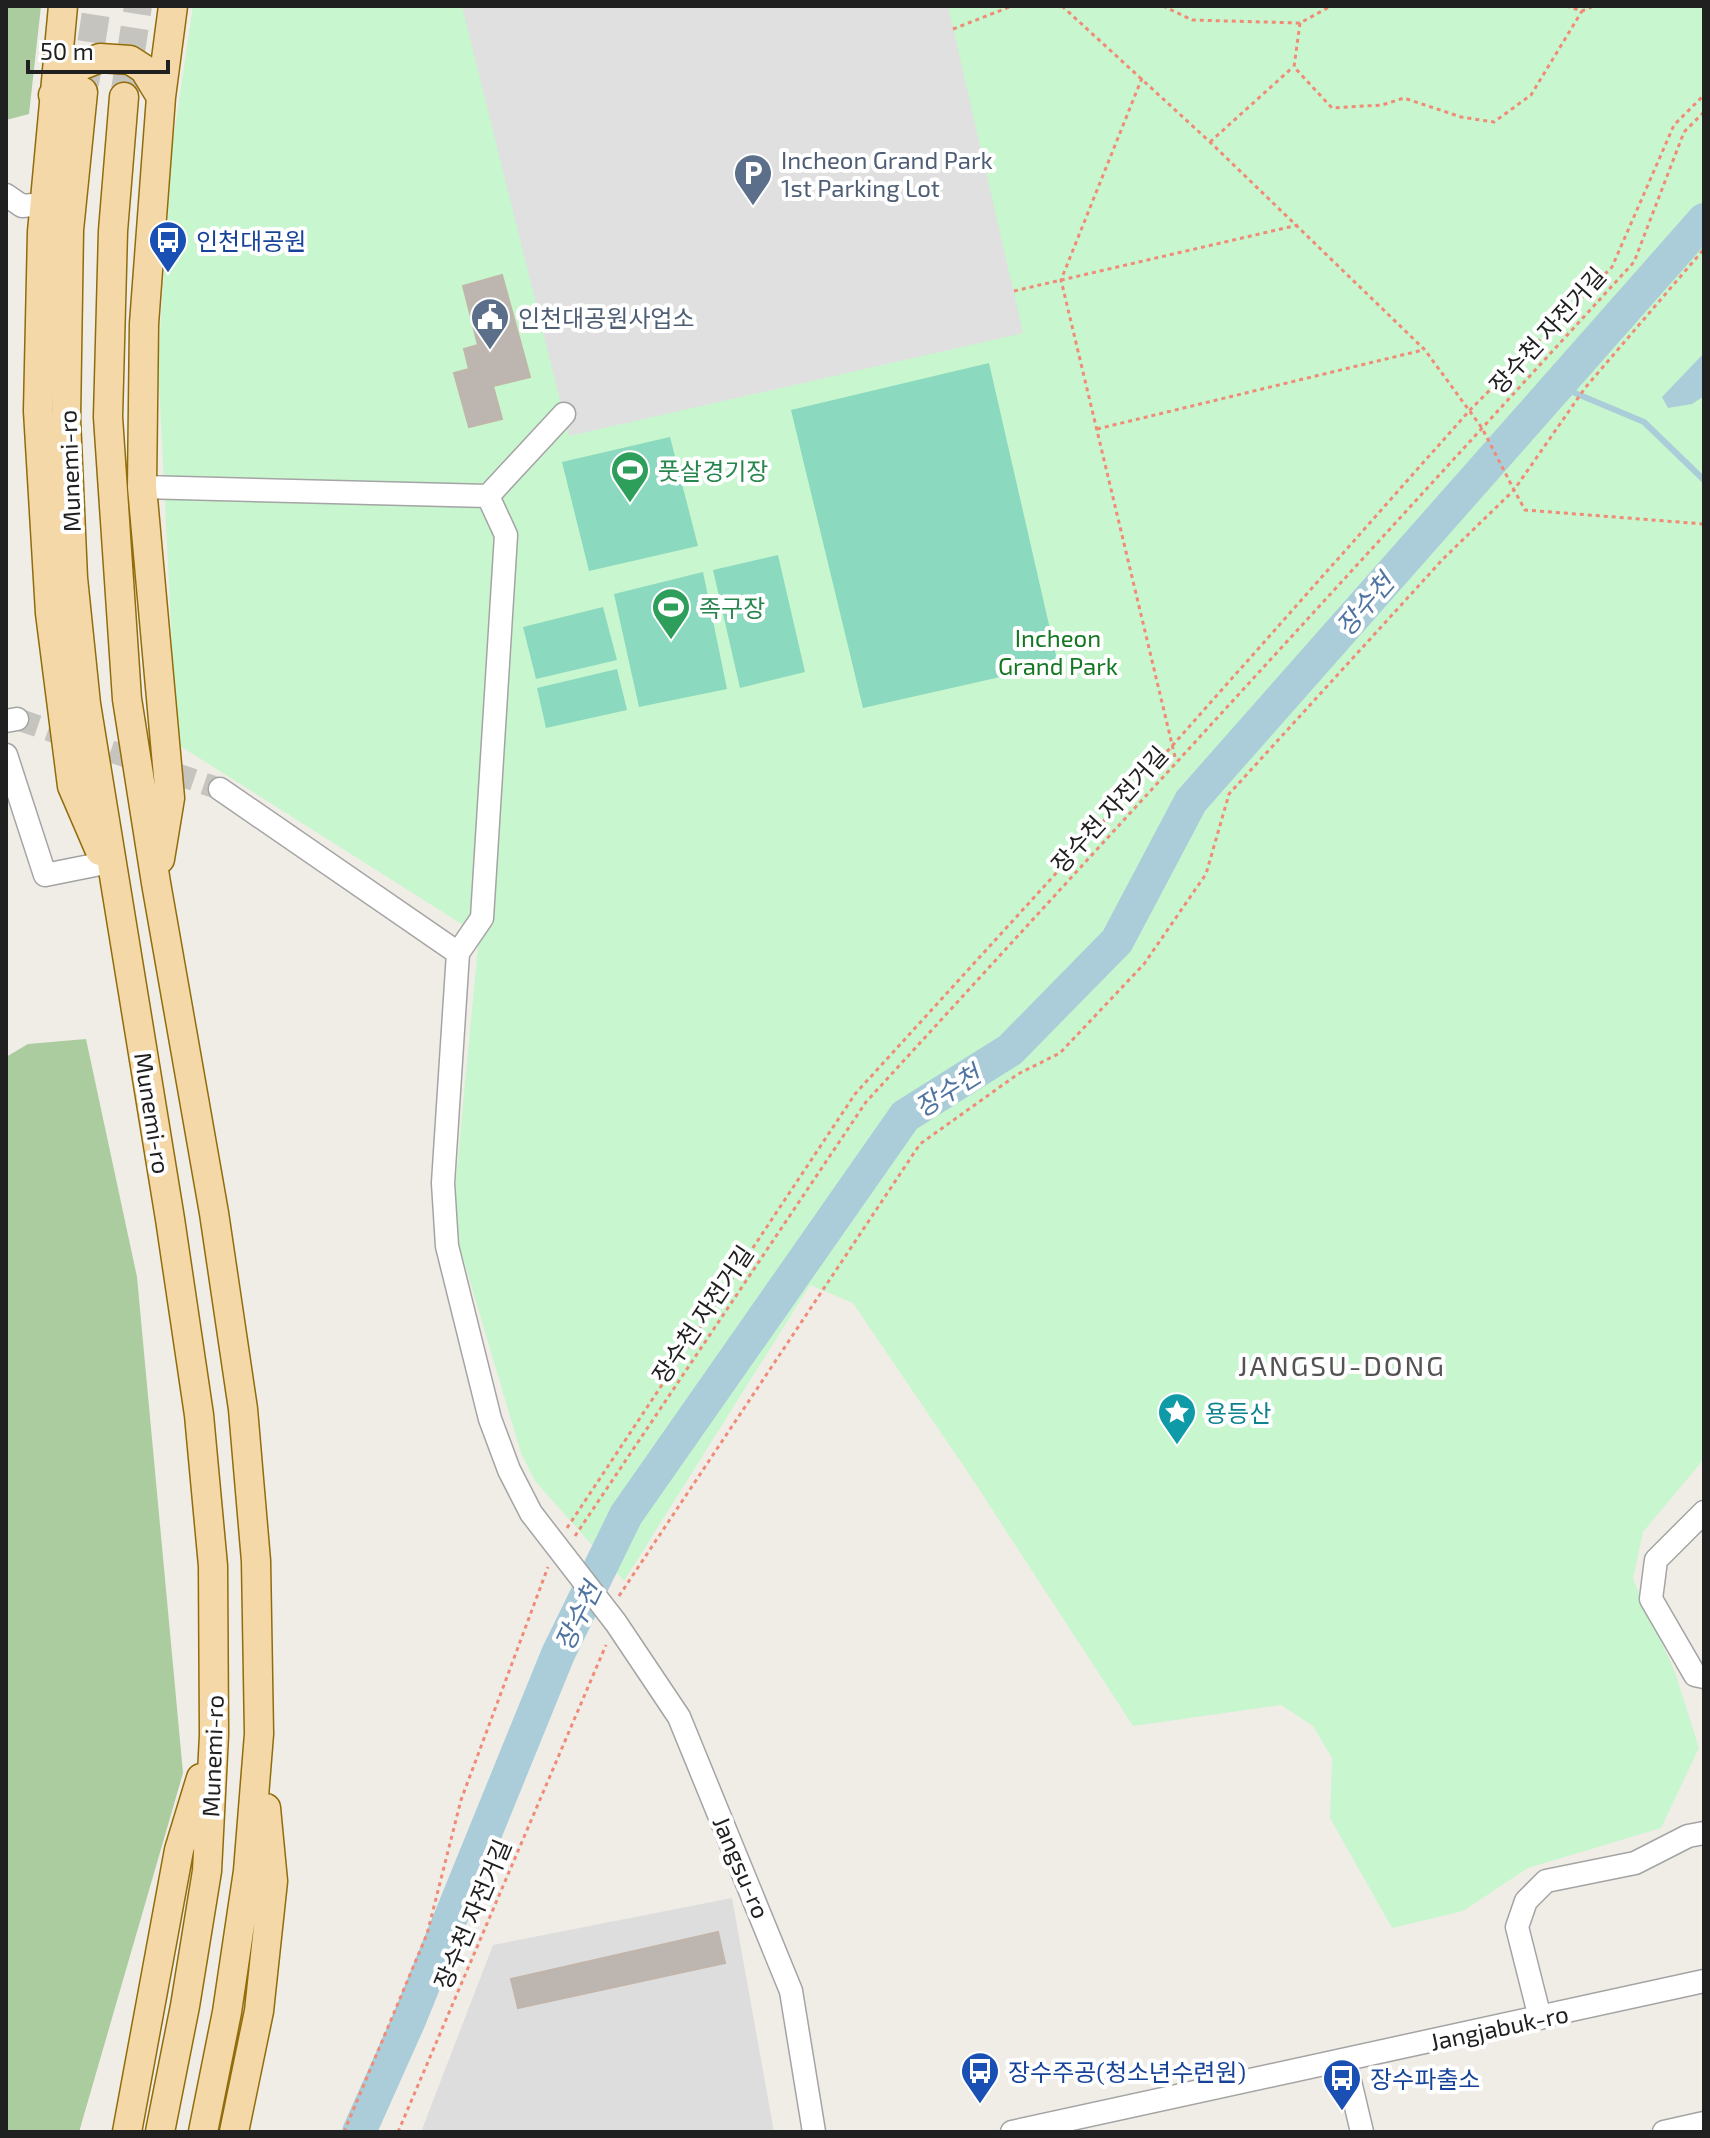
<svg xmlns="http://www.w3.org/2000/svg" width="1710" height="2138" viewBox="0 0 1710 2138" font-family="'Exo 2','Noto Sans KR',sans-serif">
<style>
.residential{fill:#dedddd}
.forest{fill:#aacc9f}
.park{fill:#c8f6ce}
.pitch{fill:#8bd9bf}
.parking{fill:#e0e0e0}
.water{fill:#abcdda}
.lines{fill:none;stroke-linecap:round;stroke-linejoin:round}
.stream{stroke:#abcdda;stroke-width:6}
.river{stroke:#abcdda;stroke-width:34}
.building{fill:#bdb6b0;stroke:#c1b5ab;stroke-width:2}
.minor-tunnel{stroke:#c6c4bf;stroke-width:22;stroke-dasharray:22 11;stroke-linecap:butt}
.major-tunnel{stroke:#c6c4bf;stroke-width:28;stroke-dasharray:28 14;stroke-linecap:butt}
.minor-casing{stroke:#a4a4a4;stroke-width:25}
.major-casing{stroke:#916c0b;stroke-width:31}
.path{stroke:#f08b78;stroke-width:3;stroke-dasharray:4 4;stroke-linecap:butt}
.minor{stroke:#fff;stroke-width:22}
.major{stroke:#f5d8a7;stroke-width:28}
.labels{text-anchor:middle;dominant-baseline:central;stroke-width:8;stroke-linejoin:round;paint-order:stroke}
.service-label{font-size:24px;fill:#4e5e75;stroke:#fff;text-anchor:start}
.transit-label{font-size:24px;fill:#164399;stroke:#fff;text-anchor:start}
.street-label{font-size:24px;fill:#202020;stroke:#fff}
.leisure-label{font-size:24px;fill:#27864d;stroke:#fff;text-anchor:start}
.park-label{font-size:24px;fill:#147822;stroke:#fff}
.culture-label{font-size:24px;fill:#0d838f;stroke:#fff;text-anchor:start}
.water-label{font-size:26px;font-style:italic;fill:#5074a1;stroke:#fff}
.quarter-label{font-size:28px;letter-spacing:2px;fill:#535353;stroke:#fff}
</style>
<rect width="100%" height="100%" fill="#f0ede7"/>
<path class="residential" d="M732,1898l42,234h-353l72,-187z"/>
<path class="forest" d="M6,6h35l-12,108 -23,6z
M86,1039l51,238 46,496 -104,359h-73v-1075l22,-13z"/>
<path class="park" d="M193,6h1511v1453l-61,73 -10,47 42,93 24,76 -38,80 -133,40 -65,43 -71,17 -62,-110 2,-60 -19,-32 -32,-21 -148,21 -160,-246 -120,-177 -43,-18 -186,296 -89,-100 -14,-28 -69,-232 27,-286 -302,-191 -19,-380 14,-216z"/>
<path class="pitch" d="M989,363l69,301 -195,44 -72,-298z
M670,437l28,109 -109,25 -27,-109z
M778,555l27,117 -65,16 -27,-118z
M703,572l24,117 -88,18 -25,-113z
M603,607l14,53 -81,19 -13,-52z
M617,669l10,41 -81,18 -9,-40z"/>
<path class="parking" d="M462,6h486l75,327 -454,103z"/>
<path class="water" d="M1704,353v43l-12,8 -24,4 -6,-11z"/>
<g class="lines">
<path class="stream" d="M1575,393l69,29 60,58"/>
<path class="river" d="M359,2132l50,-112 149,-366 68,-139 279,-399 105,-66 107,-109 74,-140 513,-581"/>
</g>
<path class="building" d="M502,275l28,102 -37,9 9,33 -33,8 -15,-54 15,-4 -5,-20 14,-4 -15,-59z
M718,1932l7,31 -207,45 -7,-29z"/>
<g class="lines">
<path class="minor-tunnel" d="M17,719l203,70"/>
<path class="major-tunnel" d="M85,84l12,-78
M124,97l14,-91"/>
<g class="minor-casing">
<path id="minor" d="M6,195l16,11 22,-2
M142,487l346,9 76,-82
M6,721l11,-2
M6,755l39,120 60,-12
M220,789l238,164 -15,230 4,63 43,173 19,51 22,43 85,110 63,94 112,274 23,141
M458,953l24,-35 24,-383 -18,-39
M1704,1512l-48,48 -5,39 44,76 9,2
M1540,2018l-23,-91 9,-26 20,-20 89,-18 53,-27 16,-3
M1345,2060l17,72
M1012,2132l692,-151
M1664,2132l40,-9"/>
</g>
<g class="major-casing">
<path id="major" d="M63,6l-21,226 -4,179 12,202 22,173 28,65
M83,92l-14,138 -3,189 7,159 13,126 84,515 29,196 14,151 1,169 -7,136 -22,135 -25,126
M53,95l27,-29 20,-8 30,2 14,9 17,28
M124,97l-11,134 -5,186 19,282 29,184 58,330 29,196 13,152 3,173 -11,137 -21,141 -24,120
M160,859l10,-61 -28,-311 2,-163 17,-227 12,-91
M127,2132l52,-282 22,-72
M234,2132l25,-121 14,-130 -7,-73"/>
</g>
<path class="path" d="M1062,6l148,136 215,208 57,78 32,62 71,-102 119,-139
M1163,6l29,14 108,3 31,-17
M1566,6l16,5 12,-5
M1300,23l-6,44 38,41 50,-3 22,-7 57,19 33,5 37,-27 51,-84
M953,29l59,-23
M1142,78l-81,202 115,481
M1210,142l83,-75
M1014,291l284,-66
M1097,429l326,-79
M567,1528l288,-434 317,-348 297,-335 143,-144 62,-142 30,-30
M575,1536l291,-434 768,-840 50,-130 20,-20
M619,1596l301,-452 98,-70 42,-21 84,-89 62,-90 23,-80 214,-235 71,-69 11,20 179,14
M344,2132l83,-198 34,-134 87,-233
M398,2132l208,-487"/>
<use href="#minor" class="minor"/>
<use href="#major" class="major"/>
</g>
<defs>
<g id="parking-pin" transform="scale(2)"><path d="M0 17L-7.5 6A9.5 9.5 0 1 1 7.5 6Z" fill="#5c6f8a" stroke="#fff"/><path d="M-3.5-5.5H1a3.5 3.5 0 0 1 0 7H-1V5.5H-3.5ZM-1-3.4V-.6H.8a1.4 1.4 0 0 0 0-2.8Z" fill="#fff"/></g>
<g id="bus-pin" transform="scale(2)"><path d="M0 17L-7.5 6A9.5 9.5 0 1 1 7.5 6Z" fill="#1a4fb4" stroke="#fff"/><path d="M-5-6H5V4H4V6H2V4H-2V6H-4V4H-5ZM-3.5-4V0h7V-4ZM-3.5 1.2v1.5H-2V1.2ZM2 1.2v1.5H3.5V1.2Z" fill="#fff"/></g>
<g id="civic-pin" transform="scale(2)"><path d="M0 17L-7.5 6A9.5 9.5 0 1 1 7.5 6Z" fill="#5c6f8a" stroke="#fff"/><path d="M-.6-6.5H3V-4.5H.6V-3L4-1V1h2V6H-6V1h2V-1L-.6-3ZM-1.2 2.5V6h2.4V2.5Z" fill="#fff"/></g>
<g id="stadium-pin" transform="scale(2)"><path d="M0 17L-7.5 6A9.5 9.5 0 1 1 7.5 6Z" fill="#2e9e5b" stroke="#fff"/><path d="M0-5a6.5 5 0 1 0 0 10a6.5 5 0 1 0 0-10ZM-3.5-1.8h7v3.6h-7Z" fill="#fff"/></g>
<g id="sight-pin" transform="scale(2)"><path d="M0 17L-7.5 6A9.5 9.5 0 1 1 7.5 6Z" fill="#0f9aa8" stroke="#fff"/><path d="M0-6L1.8-2.2L6-1.7L2.9 1.2L3.7 5.4L0 3.3L-3.7 5.4L-2.9 1.2L-6-1.7L-1.8-2.2Z" fill="#fff"/></g>
</defs>
<g fill-rule="evenodd">
<use href="#parking-pin" x="753" y="173"/>
<use href="#bus-pin" x="168" y="240"/>
<use href="#civic-pin" x="490" y="317"/>
<use href="#stadium-pin" x="630" y="470"/>
<use href="#stadium-pin" x="671" y="607"/>
<use href="#sight-pin" x="1177" y="1412"/>
<use href="#bus-pin" x="980" y="2071"/>
<use href="#bus-pin" x="1342" y="2078"/>
</g>
<g class="labels">
<g class="service-label">
<text x="781" y="159">Incheon Grand Park<tspan x="781" dy="28">1st Parking Lot</tspan></text>
<text x="518" y="317">인천대공원사업소</text>
</g>
<g class="transit-label">
<text x="196" y="240">인천대공원</text>
<text x="1008" y="2071">장수주공(청소년수련원)</text>
<text x="1370" y="2078">장수파출소</text>
</g>
<g class="street-label">
<text transform="translate(1547 330) rotate(-48)">장수천 자전거길</text>
<text transform="translate(69 471) rotate(-92)">Munemi-ro</text>
<text transform="translate(1109 809) rotate(-48)">장수천 자전거길</text>
<text transform="translate(153 1113) rotate(81)">Munemi-ro</text>
<text transform="translate(702 1314) rotate(-56)">장수천 자전거길</text>
<text transform="translate(212 1756) rotate(-88)">Munemi-ro</text>
<text transform="translate(742 1867) rotate(67)">Jangsu-ro</text>
<text transform="translate(472 1914) rotate(-67)">장수천 자전거길</text>
<text transform="translate(1499 2027) rotate(-12)">Jangjabuk-ro</text>
</g>
<g class="leisure-label">
<text x="658" y="470">풋살경기장</text>
<text x="699" y="607">족구장</text>
</g>
<g class="park-label">
<text x="1058" y="637">Incheon<tspan x="1058" dy="28">Grand Park</tspan></text>
</g>
<g class="culture-label">
<text x="1205" y="1412">용등산</text>
</g>
<g class="water-label">
<text transform="translate(1364 604) rotate(-49)">장수천</text>
<text transform="translate(947 1090) rotate(-32)">장수천</text>
<text transform="translate(577 1616) rotate(-64)">장수천</text>
</g>
<g class="quarter-label">
<text x="1342" y="1365">JANGSU-DONG</text>
</g>
</g>
<rect width="1710" height="2138" fill="none" stroke="#202020" stroke-width="16"/>
<path d="M28 60v12h140v-12" fill="none" stroke="#202020" stroke-width="4"/>
<text x="40" y="60" font-size="24" fill="#202020" stroke="#ffffff" stroke-width="6" paint-order="stroke">50 m</text>
</svg>
